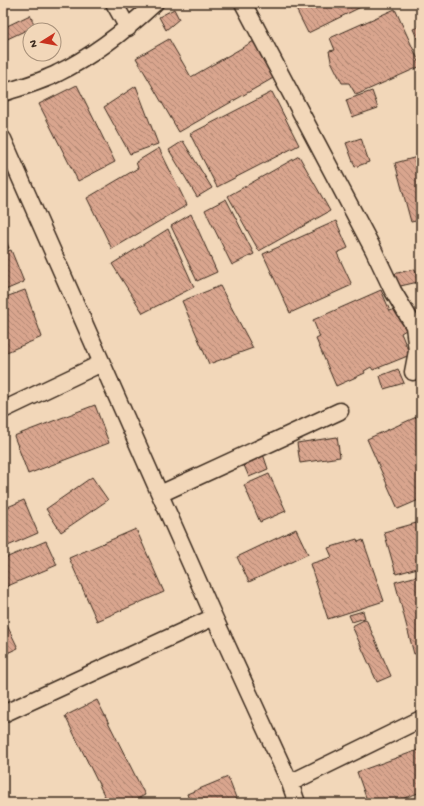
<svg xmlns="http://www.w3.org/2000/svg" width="424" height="806" viewBox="0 0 424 806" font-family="'Gochi Hand',sans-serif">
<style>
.building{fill:url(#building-back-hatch);stroke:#3b2a1e}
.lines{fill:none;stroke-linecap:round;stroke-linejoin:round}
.minor-casing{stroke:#3b2a1e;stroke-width:19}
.minor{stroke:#f2d7b9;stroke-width:16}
</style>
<defs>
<pattern id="building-back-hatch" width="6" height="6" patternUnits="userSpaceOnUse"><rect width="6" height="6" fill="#d9a58e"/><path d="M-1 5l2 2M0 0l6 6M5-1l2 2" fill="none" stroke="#b18773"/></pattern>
</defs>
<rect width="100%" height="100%" fill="#f2d7b9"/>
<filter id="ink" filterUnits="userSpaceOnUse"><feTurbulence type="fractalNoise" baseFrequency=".025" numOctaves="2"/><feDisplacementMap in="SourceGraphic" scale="8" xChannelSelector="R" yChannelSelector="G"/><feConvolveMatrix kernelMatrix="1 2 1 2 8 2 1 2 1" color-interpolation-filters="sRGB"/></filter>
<g filter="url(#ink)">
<path class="building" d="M298,3h71l-61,30 -14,-28z
M174,9l5,10 -13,11 -7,-13z
M395,9l26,57 -65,29 -7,-12h-7l-11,-22 -2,-10 6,-1 -5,-12z
M30,15l5,11 -32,15v-13z
M421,26v21l-8,-18z
M169,39l22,38 63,-36 21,36 -96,55 -43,-74z
M77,85l38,77 -37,19 -39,-77z
M136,86l22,58 -28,10 -26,-47z
M372,91l6,17 -26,9 -6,-17z
M272,92l27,53 -82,42 -27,-53z
M361,138l8,24 -14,5 -9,-24z
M183,141l29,47 -15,9 -28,-47z
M159,148l28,57 -75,44 -25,-51 51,-30 -2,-6z
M299,156l31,55 -71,40 -31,-55z
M421,156v64l-10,2 -16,-59z
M226,199l28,55 -22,11 -27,-55z
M191,214l26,58 -20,9 -26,-55z
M336,221l12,27 -11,5 15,32 -62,28 -27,-59z
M168,229l26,58 -51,26 -31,-49z
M3,233l6,15 -6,2z
M11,250l13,32 -21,9v-38z
M415,269l3,13 -22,5 -3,-13z
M220,286l33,62 -44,16 -27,-63z
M25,290l17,47 -33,14 -6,4v-57z
M381,290l9,21 7,-3 9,22 -5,3 9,22 -37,15 -2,-3 -7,4 1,2 -29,13 -20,-47 4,-2 -7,-17z
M398,369l6,14 -20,6 -4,-13z
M95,405l14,38 -81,31 -14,-38z
M421,415v84l-23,10 -31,-70z
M337,437l3,20 -40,6 -3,-20z
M263,454l5,15 -19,8 -6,-14z
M269,474l17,37 -26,11 -16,-37z
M92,477l16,23 -47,32 -15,-23z
M24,500l14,33 -35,15v-39z
M420,522l1,45 -25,7 -12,-42z
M136,529l28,63 -67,29 -28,-63z
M296,529l12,25 -59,28 -12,-25z
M357,539l1,3 5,-2 21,61 -56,18 -18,-55 22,-7 -4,-9z
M46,541l11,24 -54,23v-29z
M421,575v77l-7,2 -19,-72z
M363,611l2,7 -13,4 -3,-7z
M3,617l15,31 -15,7z
M366,619l25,57 -14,6 -25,-56z
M97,700l48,95 -16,8h-21l-43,-87z
M421,749v43l-30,11h-23l-11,-31z
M228,777l10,26h-48l-3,-9z"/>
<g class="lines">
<g class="minor-casing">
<path id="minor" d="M114,3l14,25
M243,3l130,246 20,42 21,35 3,25 -4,21
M3,93c18,-6 38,-11 55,-20 35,-17 69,-44 97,-70
M3,139l211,478 76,166 7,20
M3,410l99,-47
M160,494l180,-83
M3,714l211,-97
M290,783l131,-64"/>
</g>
<use href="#minor" class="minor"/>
</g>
</g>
<rect width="424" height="806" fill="none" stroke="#f2d7b9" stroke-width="16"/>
<rect x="8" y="8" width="408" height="790" fill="none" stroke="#3b2a1e" stroke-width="1.5" filter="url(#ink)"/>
<g transform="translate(42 42) rotate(259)"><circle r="19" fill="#f2d7b9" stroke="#a9927b"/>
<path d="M0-3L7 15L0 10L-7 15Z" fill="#c8321e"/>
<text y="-6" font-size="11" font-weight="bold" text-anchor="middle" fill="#3b2a1e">N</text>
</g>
</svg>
